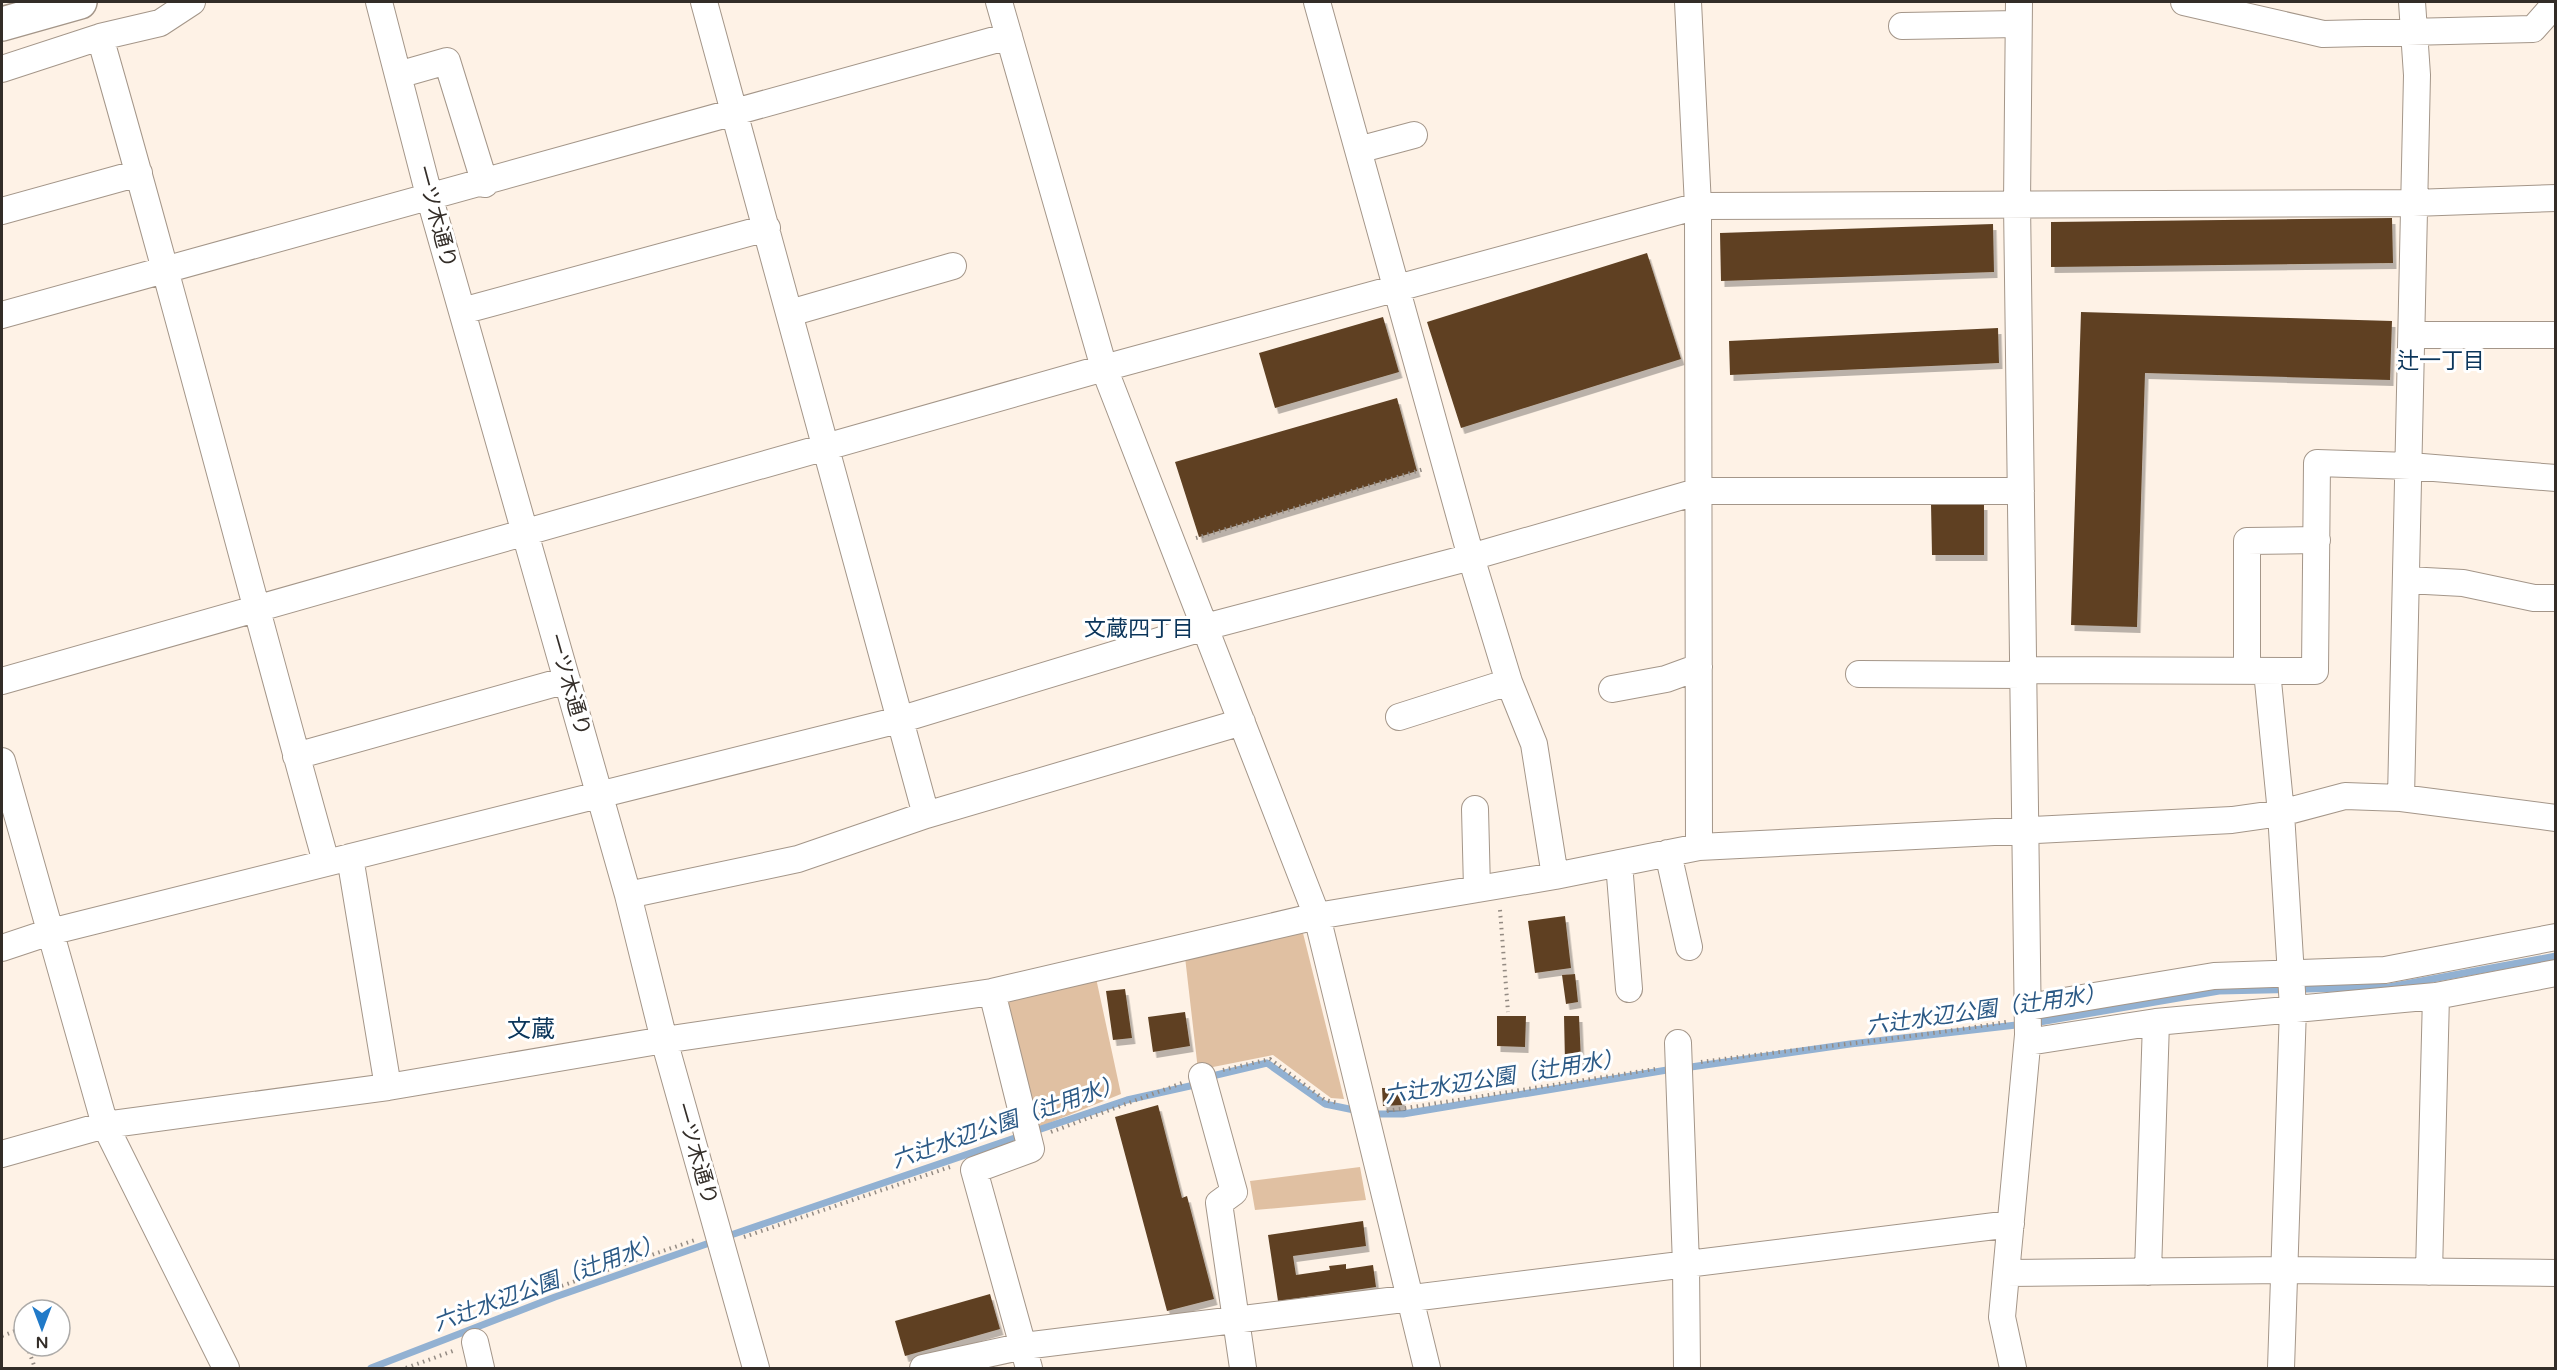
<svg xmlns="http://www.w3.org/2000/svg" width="2557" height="1370" viewBox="0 0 2557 1370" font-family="'Varela Round','Noto Sans JP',sans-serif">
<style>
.green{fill:#e0c0a2}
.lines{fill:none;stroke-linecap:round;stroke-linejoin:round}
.stream{stroke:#92b1d2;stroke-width:7}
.building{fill:#5e4124;filter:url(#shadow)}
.minor-casing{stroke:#a49689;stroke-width:28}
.highway-casing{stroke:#a49689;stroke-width:36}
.path{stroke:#948b83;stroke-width:4;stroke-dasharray:1.5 4.5;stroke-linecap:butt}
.minor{stroke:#fff;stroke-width:26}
.highway{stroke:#fff;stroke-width:33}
.labels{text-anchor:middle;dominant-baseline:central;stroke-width:6;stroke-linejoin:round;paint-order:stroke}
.street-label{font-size:21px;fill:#332d28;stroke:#fff}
.neighbourhood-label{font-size:22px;fill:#0b355a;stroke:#fff}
.water-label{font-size:22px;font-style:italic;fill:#2b5985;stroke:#fff}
.quarter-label{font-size:24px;fill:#0b355a;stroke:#fff}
</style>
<defs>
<filter id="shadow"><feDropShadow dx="3.5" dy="6" stdDeviation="0" flood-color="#0004"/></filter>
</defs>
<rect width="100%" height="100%" fill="#fef2e6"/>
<path class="green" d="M1302,929l42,170 -13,-1 -58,-43 -75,15 -13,-113z
M1096,978l25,116 -94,38 -26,-130z
M1360,1167l6,33 -111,10 -5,-29z"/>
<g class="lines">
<path class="stream" d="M1684,1068l166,-24 184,-21 185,-32 170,-4 167,-31
M1370,1114h33l270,-45
M1032,1132l95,-32 63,-14 18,-9 59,-14 58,41 34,7
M725,1237l296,-101
M371,1368l184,-71 160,-56"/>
</g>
<path class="building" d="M2392,218l1,45 -342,4v-45z
M1993,224l1,48 -273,9 -1,-48z
M1647,253l34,106 -220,69 -34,-106z
M2081,312l311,9 -2,59 -245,-7 -8,254 -66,-2z
M1383,317l16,55 -124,36 -16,-55z
M1998,328l1,35 -269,12 -1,-34z
M1397,398l20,73 -218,66 -24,-75z
M1931,504h53v51h-52z
M1565,916l6,52 -36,5 -7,-52z
M1575,974l3,28 -12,2 -4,-29z
M1125,989l7,49 -19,2 -7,-49z
M1185,1012l5,34 -37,6 -5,-35z
M1497,1016h29l-1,31 -28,-1z
M1564,1016h15l2,45 -16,1z
M1382,1088h19l1,17 -19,1z
M1158,1105l24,93 5,-2 27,103 -47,12 -52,-194z
M1363,1221l3,25 -73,10 3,19 34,-5 -1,-4 17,-2v5l27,-4 3,22 -98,14 -10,-66z
M990,1294l10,35 -95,27 -10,-35z"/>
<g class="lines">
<g class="minor-casing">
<path id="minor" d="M379,2l51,197 198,696 36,145 92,328
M704,2l222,813 316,-93
M999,2l105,366 213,548 110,452
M1317,2l154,555 38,125 25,62 21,132
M1688,2l10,204 1,641
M2184,2l139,32 210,-5 23,-26
M1902,26l116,-2
M100,37c79,274 149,550 226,825
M2,69l98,-32 60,-14 32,-21
M398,75l49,-14 38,123
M1358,150l56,-15
M2,211l137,-38
M462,311l305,-83
M790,313l163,-47
M2,315l1007,-279
M2412,335h144
M2407,580l56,3 71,15h22
M2023,670l292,1 2,-208 93,3 146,12
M2247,671v-130l70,-1
M2267,671l14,142 12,195 -12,360
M1859,674l164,1
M2,681l1102,-313 594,-162 715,-3 143,-5
M1612,689l54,-10 33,-12
M1399,717l110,-35
M296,756l271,-76
M2,761l103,364 121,243
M2401,798l16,-723 -5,-73
M1475,809l2,80
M1668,853l21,94
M350,857l38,230
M1619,863l10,126
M628,895l170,-36 128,-44
M2,948l48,-16 849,-212 306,-93 266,-70 229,-66h321
M992,992l39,157 -57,21 55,198
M2028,1007l186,-31 171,-6 171,-33
M2028,1042l128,-20 280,-26 120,-23
M1678,1043l8,222 1,103
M1202,1076l32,116 -15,11 24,165
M2,1154l103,-29 283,-38 276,-47 328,-48 325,-76 238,-40 144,-29 533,-27 49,-7 64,-17 56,2 155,20
M2148,1272l8,-250
M2429,1272l7,-276
M2006,1273l279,-3 271,3
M475,1342l6,26
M923,1368l101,-22 987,-122
M2013,1368l-11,-51 26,-282 -11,-832 2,-201"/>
</g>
<g class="highway-casing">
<path id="highway" d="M2,24l78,-22"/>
</g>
<path class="path" d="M1196,538l228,-69
M1500,910l8,102
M1701,1062c102,-14 204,-23 305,-40
M1223,1070l47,-11 55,41 13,3
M1387,1111l268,-42
M1051,1132l131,-49
M744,1237l206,-70
M471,1317l224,-77
M2,1336l18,-7 4,10
M27,1346l8,22
M406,1368l47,-17"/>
<use href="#minor" class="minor"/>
<use href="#highway" class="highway"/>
</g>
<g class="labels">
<g class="street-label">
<text transform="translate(436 217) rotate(75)">一ツ木通り</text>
<text transform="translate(569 685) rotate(74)">一ツ木通り</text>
<text transform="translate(696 1154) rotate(74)">一ツ木通り</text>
</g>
<g class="neighbourhood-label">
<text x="2441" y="361">辻一丁目</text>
<text x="1139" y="629">文蔵四丁目</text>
</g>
<g class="water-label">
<text transform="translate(1986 1010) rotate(-8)">六辻水辺公園（辻用水）</text>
<text transform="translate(1504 1077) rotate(-9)">六辻水辺公園（辻用水）</text>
<text transform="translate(1007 1122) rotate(-19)">六辻水辺公園（辻用水）</text>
<text transform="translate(548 1283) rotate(-20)">六辻水辺公園（辻用水）</text>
</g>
<g class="quarter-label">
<text x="531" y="1029">文蔵</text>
</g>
</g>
<rect width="2557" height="1370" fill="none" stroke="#332d28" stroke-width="6"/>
<g transform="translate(42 1328) rotate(180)"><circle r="28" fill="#ffffff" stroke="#adaba9" stroke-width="1.5"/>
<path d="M0-4.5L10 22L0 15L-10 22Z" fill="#217ac8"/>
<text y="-9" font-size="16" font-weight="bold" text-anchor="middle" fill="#332d28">N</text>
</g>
</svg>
